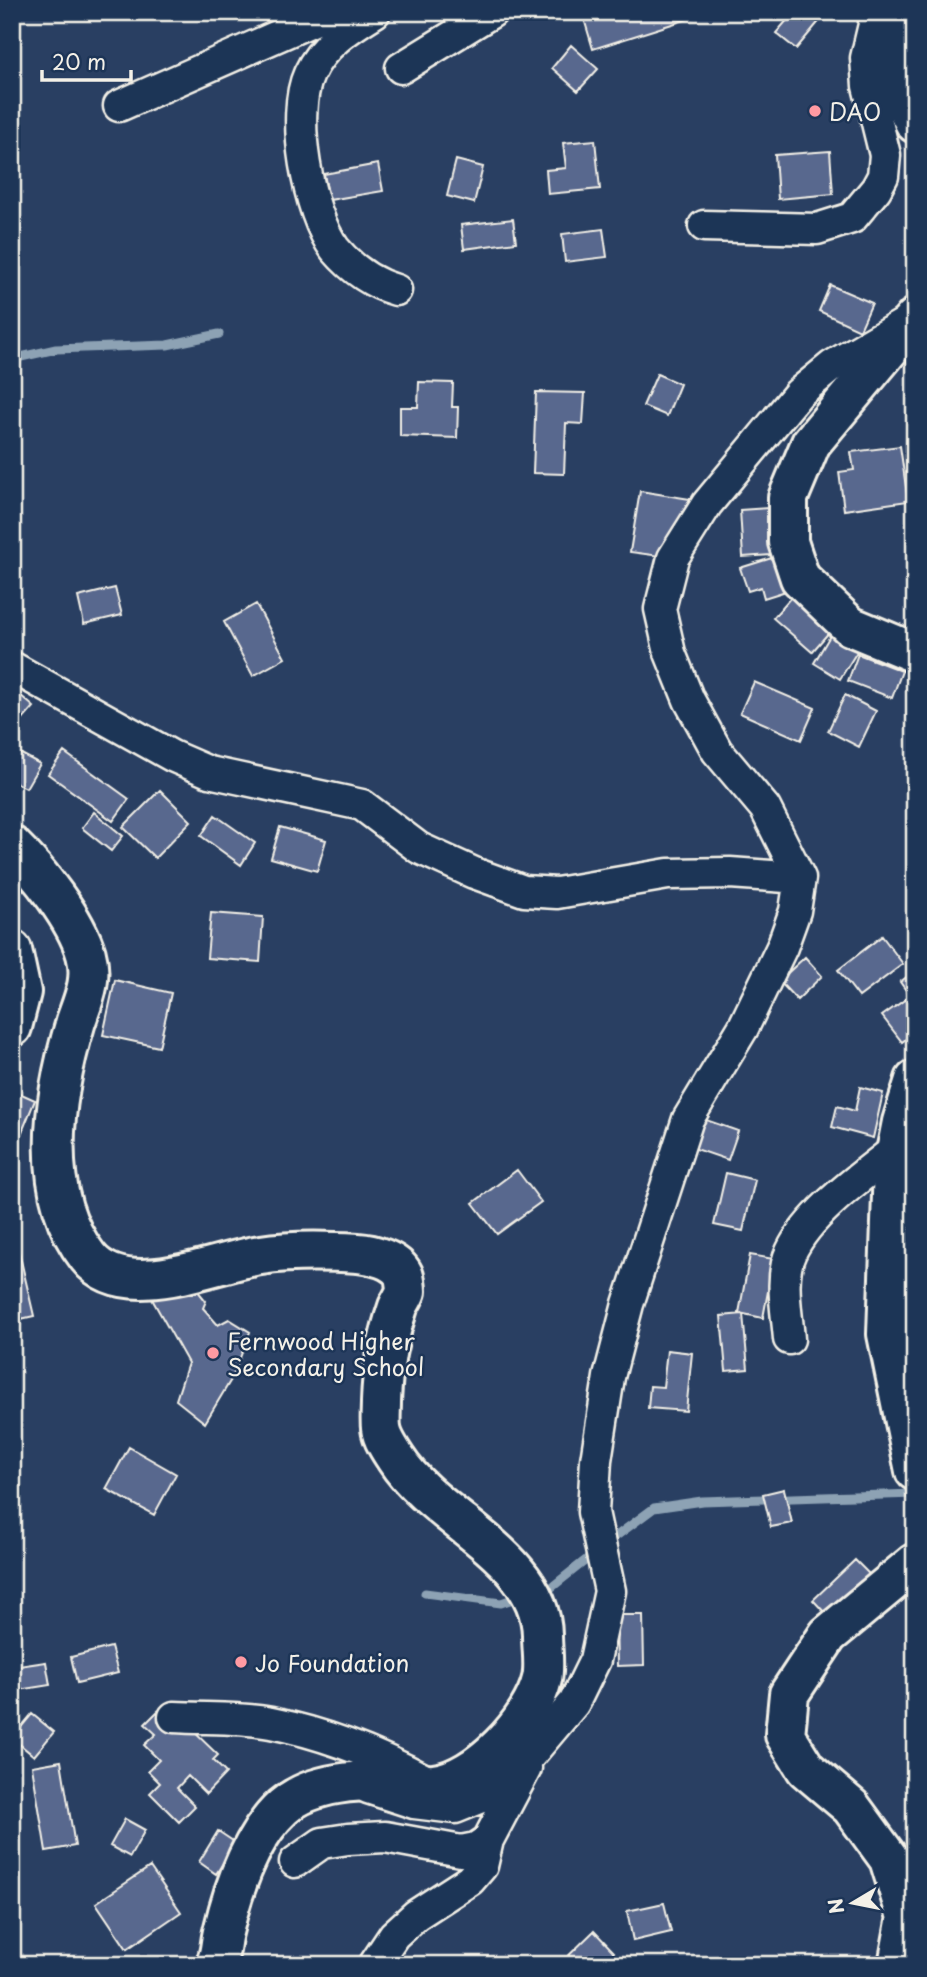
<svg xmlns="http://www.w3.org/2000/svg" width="927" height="1977" viewBox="0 0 927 1977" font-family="'Playpen Sans',sans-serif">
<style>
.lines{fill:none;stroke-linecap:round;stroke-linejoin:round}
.stream{stroke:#8da2b4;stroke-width:9}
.building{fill:#59678e;stroke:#f4f1e8;stroke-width:2}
.street-casing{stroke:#f4f1e8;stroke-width:35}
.secondary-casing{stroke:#f4f1e8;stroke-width:44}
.street{stroke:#1d3557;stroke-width:30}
.secondary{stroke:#1d3557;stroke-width:38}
.poi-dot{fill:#ff9aa2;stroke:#1d3557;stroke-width:2.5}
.labels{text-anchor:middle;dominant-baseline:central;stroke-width:5;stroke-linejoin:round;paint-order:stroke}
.poi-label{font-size:23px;fill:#f4f1e8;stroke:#1d3557;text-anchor:start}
</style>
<rect width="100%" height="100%" fill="#293f62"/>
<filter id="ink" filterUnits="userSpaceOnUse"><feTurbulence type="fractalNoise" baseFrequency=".0143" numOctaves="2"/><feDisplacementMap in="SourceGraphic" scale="14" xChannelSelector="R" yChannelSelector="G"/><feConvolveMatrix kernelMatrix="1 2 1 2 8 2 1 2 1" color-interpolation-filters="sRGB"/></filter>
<g filter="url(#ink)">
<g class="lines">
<path class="stream" d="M12,359l44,-10 111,-4 52,-11
M607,1543l47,-35 48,-7 213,-7
M539,1591l13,-4 44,-35
M425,1593l76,10 21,-7"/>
</g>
<path class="building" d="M582,12h124l1,1 -114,36z
M794,12h33l-31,37 -20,-16z
M571,45l27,24 -20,22 -26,-23z
M595,140l5,49 -52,5 -2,-24 20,-2 -3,-25z
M830,151l3,43 -55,5 -3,-44z
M456,160l27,7 -9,36 -27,-7z
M378,164l5,27 -54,9 -5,-26z
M513,219l3,23 -52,7 -3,-24z
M603,229l4,28 -42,5 -3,-28z
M830,285l42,18 -12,27 -41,-19z
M657,374l23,10 -13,32 -24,-10z
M419,382l34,1 -1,24h6l-1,31 -57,-2v-29h18z
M536,392l49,1 -2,31 -17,-1 -2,51 -31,-1z
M900,446l8,55 -64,9 -5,-38 15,-2 -3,-18z
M640,491l50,8 -23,58 -37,-5z
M768,508l3,47 -28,2 -3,-47z
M778,556l11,34 -25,8 -3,-11 -13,4 -8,-23z
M115,588l7,27 -38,9 -6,-27z
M791,597l40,33 -19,22 -39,-34z
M256,604l29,54 -32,18 -29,-54z
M831,634l27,16 -18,29 -26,-16z
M858,654l44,17 -10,27 -44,-17z
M754,682l61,26 -14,32 -61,-27z
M12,688l22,19 -14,16 -8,-7z
M845,695l31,16 -17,36 -31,-16z
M12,749l28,15 -14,24 -14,-7z
M64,752l65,47 -16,22 -65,-47z
M160,790l31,31 -36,37 -32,-31z
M94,812l29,24 -12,15 -29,-23z
M215,815l40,28 -14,22 -40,-29z
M280,827l46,13 -9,31 -46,-13z
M211,913l52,4 -3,45 -53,-4z
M882,936l21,28 -44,33 -21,-27z
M805,957l17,19 -25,24 -18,-19z
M915,971v61l-13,10 -20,-26 28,-20 -10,-14z
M115,980l56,13 -12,54 -56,-12z
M860,1087l23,6 -10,45 -41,-11 5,-21 18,5z
M17,1092l18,8 -13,32 -10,-4v-24z
M703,1119l35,12 -10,29 -35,-12z
M517,1170l24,32 -44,32 -24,-31z
M726,1173l29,7 -12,51 -29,-6z
M12,1222l22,94 -22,5z
M750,1255l24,4 -11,59 -24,-5z
M193,1285l13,16 -3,7 15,17 11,-6 21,13 -18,46 -27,45 -29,-23 12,-37 -36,-64 1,-6z
M743,1314l5,55 -22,2 -5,-55z
M667,1350l25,3 -6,58 -38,-3 2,-22 13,1z
M129,1447l47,27 -22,41 -48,-26z
M784,1489l8,34 -21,4 -8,-33z
M855,1560l15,15 -43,40 -14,-15z
M616,1615h27l1,50 -27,1z
M111,1647l7,26 -41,10 -6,-26z
M46,1662l4,23 -38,6v-24z
M158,1711l22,22 8,-7 30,29 -5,5 13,13 -20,21 -18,-18 -11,12 18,18 -16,16 -29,-29 10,-10 -12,-12 11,-11 -15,-15 12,-11 -11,-10z
M32,1714l22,18 -20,24 -22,-18z
M61,1761l14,85 -29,5 -14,-85z
M125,1819l20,11 -15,27 -20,-11z
M218,1831l18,12 -20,31 -17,-12z
M150,1867l31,45 -54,37 -31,-46z
M664,1903l7,29 -38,9 -6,-30z
M594,1931l20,21 -14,13h-41z"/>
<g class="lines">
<g class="street-casing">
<path id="street" d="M375,12c-26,16 -53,33 -66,62 -19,41 -1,139 26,175 17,20 36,34 61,41
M401,68l91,-56
M119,106l213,-94
M704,226l113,3 35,-11 24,-29 7,-13 2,-21 -17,-69 -2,-28 11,-46
M12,667l160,89 37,16 153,33 57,43 55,25 50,18 33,2 111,-19 62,-1 70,5
M789,1339c-2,-27 -10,-62 2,-87 18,-39 72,-77 105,-103
M174,1717c32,2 66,0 97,6 56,11 106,31 156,58
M368,1788l46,15 41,5 32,-13 28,-22 59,-70 21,-43 15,-69 -17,-79 3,-52 13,-83 19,-73 60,-185 55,-91 39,-81 13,-36 5,-33 -35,-70 -48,-57 -28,-51 -19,-47 -10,-44 13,-51 34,-54 92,-111 33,-27 70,-41
M295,1862l27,-19 26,-4 37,-2 76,14 15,-3 12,-8 38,-72
M374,1965l20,-30 22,-20 54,-35 12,-14 6,-26"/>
</g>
<g class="secondary-casing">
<path id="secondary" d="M897,12c-10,45 -4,71 18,111
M915,318l-104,125 -23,55v44l12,36 50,48 65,27
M12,846c26,25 64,73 74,108 7,25 -2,44 -10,67 -22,73 -39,171 12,236 37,47 124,5 173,-2 32,-5 65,-4 97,-2 14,1 38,7 45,21 2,3 3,15 3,17 -2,6 -6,11 -8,16 -10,29 -16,65 -17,95 0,8 -1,18 0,26 1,10 9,22 15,31 39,61 145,97 146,176 0,14 3,31 0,44 -9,41 -65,101 -108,105 -11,1 -23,-3 -35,-3 -38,-1 -87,0 -116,26 -33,30 -50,82 -60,125 -3,11 -2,23 -8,33
M12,950l9,42 -9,35
M915,1080l-13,42 -9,45 -6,167 28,137
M898,1965l9,-48 -18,-58 -38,-52 -45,-38 -21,-34 4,-41 39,-59 87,-72"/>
</g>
<use href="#street" class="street"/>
<use href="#secondary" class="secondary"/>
</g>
</g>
<g class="poi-dot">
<circle cx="815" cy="111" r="7"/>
<circle cx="213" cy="1353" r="7"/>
<circle cx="241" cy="1662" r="7"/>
</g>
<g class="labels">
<g class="poi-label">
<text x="829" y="111">DAO</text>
<text x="227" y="1340">Fernwood Higher<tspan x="227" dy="26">Secondary School</tspan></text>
<text x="255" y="1662">Jo Foundation</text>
</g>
</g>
<rect width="927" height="1977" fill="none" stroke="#1d3557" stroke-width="42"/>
<rect x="21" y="21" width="885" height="1935" fill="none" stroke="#f4f1e8" stroke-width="2.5" filter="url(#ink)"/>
<g transform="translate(853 1903) rotate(260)" stroke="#1d3557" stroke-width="5" paint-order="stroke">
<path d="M0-5L12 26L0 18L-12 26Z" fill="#f4f1e8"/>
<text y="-10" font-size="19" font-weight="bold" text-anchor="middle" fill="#f4f1e8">N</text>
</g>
<path d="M42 70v10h89v-10" fill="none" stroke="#f4f1e8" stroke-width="3.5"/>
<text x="52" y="70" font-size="21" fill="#f4f1e8" stroke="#1d3557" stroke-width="5" paint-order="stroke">20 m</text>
</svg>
